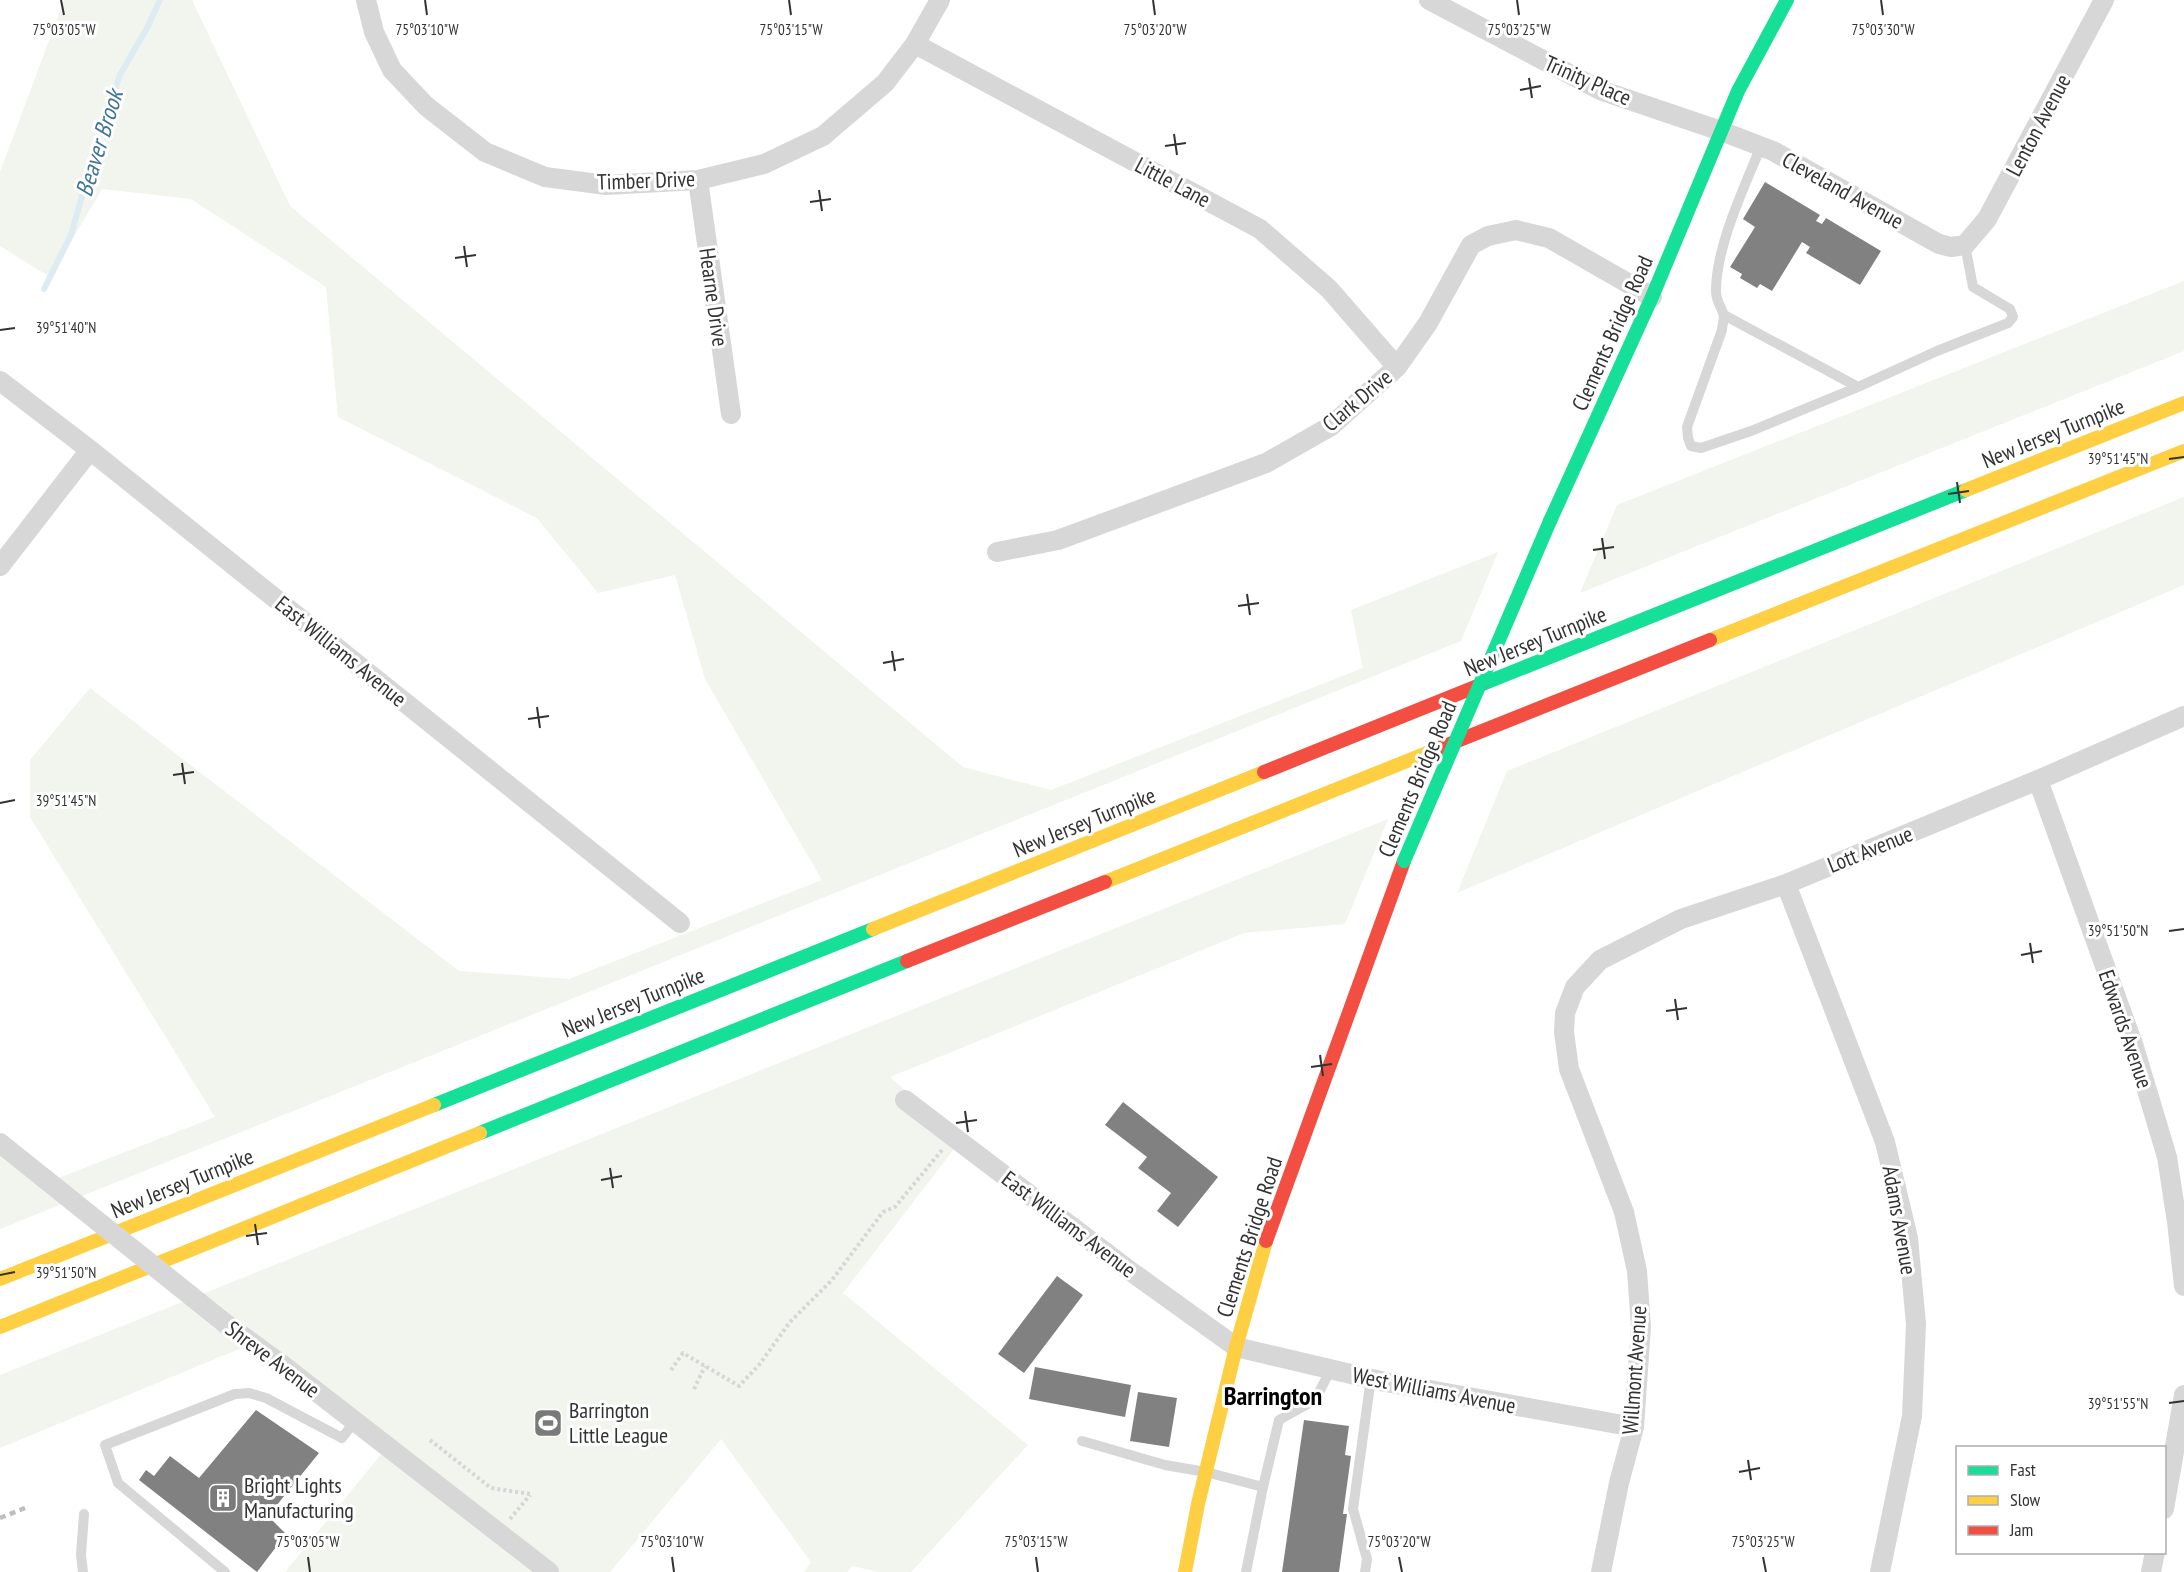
<svg xmlns="http://www.w3.org/2000/svg" width="2184" height="1572" viewBox="0 0 2184 1572" font-family="'PT Sans Narrow',sans-serif">
<style>
.green{fill:#f1f5ed}
.lines{fill:none;stroke-linecap:round;stroke-linejoin:round}
.stream{stroke:#ddebf3;stroke-width:6}
.building{fill:#818181}
.path{stroke:#d6d6d6;stroke-width:4;stroke-dasharray:3 3;stroke-linecap:butt}
.lane{stroke:#d7d7d7;stroke-width:10}
.street{stroke:#d7d7d7;stroke-width:20}
.fast{stroke:#16e098;stroke-width:14}
.slow{stroke:#ffcf43;stroke-width:14}
.jam{stroke:#f24e42;stroke-width:14}
.rail{stroke:#bebebe;stroke-width:4.5;stroke-dasharray:6 4.5;stroke-linecap:butt}
.street-bridge{stroke:#d7d7d7;stroke-width:20}
.fast-bridge{stroke:#16e098;stroke-width:14}
.ticks{fill:none;stroke:#333;stroke-width:2}
.labels{text-anchor:middle;dominant-baseline:central;stroke-width:6;stroke-linejoin:round;paint-order:stroke}
.street-label{font-size:22px;fill:#333;stroke:#fff}
.poi-label{font-size:22px;fill:#333;stroke:#fff;text-anchor:start}
.water-label{font-size:24px;font-style:italic;fill:#3f7597;stroke:#fff}
.quarter-label{font-size:26px;font-weight:bold;fill:#000;stroke:#fff}
.ticks-label{font-size:15px;text-anchor:middle;fill:#333;stroke:#fff;stroke-width:6;stroke-linejoin:round;paint-order:stroke}
</style>
<rect width="100%" height="100%" fill="#fff"/>
<path class="green" d="M64,0h128l98,206 673,561 88,23 312,-122 -12,-58 147,-58 -37,89 -1461,588v-73l8,-3 43,28 164,-64 -185,-300v-57l60,-72 369,283 110,8 253,-99 -117,-201 -30,-104 -77,18 -61,-75 -199,-101 -12,-130 -135,-88 -89,-10 -52,88 -50,-31v-74z
M2184,281v70l-604,242 37,-88z
M2184,497v88l-727,308 50,-122z
M1388,819l-43,105 -101,9 -354,144 71,63 -118,153 185,152 -117,127h-32l-27,-6 -5,6h-43l7,-10 -90,-123 -111,133h-325l102,-125 -131,-105 -256,106v-73z"/>
<g class="lines">
<path class="stream" d="M44,289l27,-54 33,-117 16,-43 27,-47 13,-28"/>
</g>
<path class="building" d="M1765,182l55,33 -4,6 6,3 4,-6 55,33 -21,34 -54,-32 4,-6 -8,-5 -30,49 -12,-7 -3,4 -17,-10 2,-4 -12,-7 25,-40 -12,-8z
M1123,1102l95,75 -40,50 -21,-16 14,-18 -33,-25 9,-11 -42,-32z
M1057,1276l26,19 -59,78 -26,-19z
M1035,1367l96,18 -6,32 -96,-18z
M1138,1392l39,6 -8,49 -39,-6z
M256,1410l63,43 -51,63 18,18 -29,38 -118,-92 7,-10 8,6 16,-20 29,22z
M1304,1420l45,6 -4,29 6,1 -8,58h4l-8,58h-57z"/>
<g class="lines">
<path class="path" d="M671,1370l12,-17 56,33 20,-21 31,-43 42,-42 51,-68 12,-5 47,-57
M694,1389l11,-23
M430,1440l61,48 39,6
M510,1519l20,-24"/>
<path class="lane" d="M1761,146c-17,42 -44,98 -45,143 -1,12 6,18 8,27 0,4 -2,10 -2,14l-35,97 1,11 3,8 10,2 50,-17 107,-44 79,-36 71,-28 5,-6 -3,-8 -37,-22 -8,-42
M1724,315l134,72
M1082,1441l83,24 41,7 57,15
M83,1572l-2,-17 3,-41
M225,1572l-107,-89 -13,-38 130,-51 14,-1 17,5 76,40 13,-17
M1246,1572l17,-85 16,-67 36,-20 16,-31
M1365,1572l2,-13 -14,-50 18,-131"/>
<path class="street" d="M366,0l8,32 18,38 34,36 59,46 60,25 61,8 92,-5 66,-16 59,-28 62,-53 30,-39 25,-44
M1429,0l171,90 121,41 52,20 166,93 12,3 14,-2 22,-26 117,-219
M915,44l345,185 69,60 68,78
M698,180l33,234
M0,381l90,69 590,473
M997,552l61,-12 208,-77 65,-37 66,-59 31,-44 43,-78 17,-9 28,-6 33,8 103,59
M0,566l90,-116
M2038,780l96,267 33,110 10,65 7,64
M1786,884l99,258 23,96 8,86 -4,92 -32,156
M905,1100l221,168 110,79 149,35 249,45
M0,1143l45,36
M226,1324l55,40 268,208
M2164,1509l20,-114
M1601,1572l18,-89 15,-56 7,-100 -4,-56 -13,-59 -55,-143 -5,-37 1,-19 10,-26 25,-27 81,-41 105,-35 252,-104 146,-64
M2151,1572l4,-20"/>
<path class="fast" d="M1550,521l102,-224 86,-206 49,-91
M1480,685l486,-195
M434,1105l439,-176
M480,1133l427,-172"/>
<path class="slow" d="M1966,490l218,-87
M1710,640l474,-189
M1105,882l337,-135
M873,929l391,-157
M0,1279l434,-174
M0,1327l480,-194
M1185,1572l13,-68 38,-157 30,-106"/>
<path class="jam" d="M1442,747l268,-107
M1264,772l216,-87
M907,961l198,-79
M1266,1241l138,-380"/>
<path class="rail" d="M0,1518l25,-10"/>
<path class="street-bridge" d="M45,1179l181,145"/>
<path class="fast-bridge" d="M1404,861l146,-340"/>
</g>
<path class="ticks" d="M61,0l3,15M425,0l2,15M789,0l2,15M1153,0l2,15M1517,0l2,15M1881,0l2,15M1529,78l3,20M1520,90l21,-4M1174,134l3,21M1165,146l21,-3M819,190l3,21M810,202l21,-3M464,246l3,21M455,258l21,-3M0,330l15,-2M2169,459l15,-2M1957,482l3,21M1948,494l21,-3M1602,538l3,21M1593,550l21,-3M1247,594l3,21M1238,606l21,-3M892,651l3,20M883,663l21,-4M537,707l3,21M528,719l21,-3M182,763l3,21M173,775l21,-3M0,803l15,-3M2169,931l15,-2M2030,943l3,20M2021,955l21,-4M1675,999l3,21M1666,1011l21,-3M1320,1055l3,21M1311,1067l21,-3M965,1111l3,21M956,1123l21,-3M610,1168l3,20M601,1180l21,-4M255,1224l3,21M246,1236l21,-3M0,1275l15,-3M2169,1403l15,-2M1748,1460l3,20M1739,1472l21,-4M308,1557l2,15M672,1557l2,15M1036,1557l2,15M1399,1557l3,15M1763,1557l3,15"/>
<defs>
<g id="stadium-square" transform="scale(1.5)"><rect x="-9" y="-9" width="18" height="18" rx="4" fill="#7a7a7a" stroke="#fff"/><path d="M0-5a6.5 5 0 1 0 0 10a6.5 5 0 1 0 0-10ZM-3.5-1.8h7v3.6h-7Z" fill="#fff"/></g>
<g id="building-square" transform="scale(1.5)"><rect x="-9" y="-9" width="18" height="18" rx="4" fill="#7a7a7a" stroke="#fff"/><path d="M-4-6H4V6H1V3H-1V6H-4ZM-2.5-4.3h1.7v1.8h-1.7ZM.8-4.3h1.7v1.8H.8ZM-2.5-1h1.7V.8h-1.7ZM.8-1h1.7V.8H.8Z" fill="#fff"/></g>
</defs>
<g fill-rule="evenodd">
<use href="#stadium-square" x="548" y="1423"/>
<use href="#building-square" x="223" y="1498"/>
</g>
<g class="labels">
<g class="street-label">
<text transform="translate(1588 80) rotate(24)">Trinity Place</text>
<text transform="translate(2038 125) rotate(-62)">Lenton Avenue</text>
<text transform="translate(646 180) rotate(-2)">Timber Drive</text>
<text transform="translate(1173 182) rotate(28)">Little Lane</text>
<text transform="translate(1843 190) rotate(29)">Cleveland Avenue</text>
<text transform="translate(714 297) rotate(82)">Hearne Drive</text>
<text transform="translate(1612 333) rotate(-66)">Clements Bridge Road</text>
<text transform="translate(1357 400) rotate(-40)">Clark Drive</text>
<text transform="translate(2053 433) rotate(-22)">New Jersey Turnpike</text>
<text transform="translate(1535 641) rotate(-22)">New Jersey Turnpike</text>
<text transform="translate(341 651) rotate(39)">East Williams Avenue</text>
<text transform="translate(1417 779) rotate(-67)">Clements Bridge Road</text>
<text transform="translate(1084 822) rotate(-22)">New Jersey Turnpike</text>
<text transform="translate(1870 849) rotate(-22)">Lott Avenue</text>
<text transform="translate(633 1002) rotate(-22)">New Jersey Turnpike</text>
<text transform="translate(2126 1029) rotate(71)">Edwards Avenue</text>
<text transform="translate(182 1183) rotate(-22)">New Jersey Turnpike</text>
<text transform="translate(1900 1220) rotate(80)">Adams Avenue</text>
<text transform="translate(1069 1224) rotate(37)">East Williams Avenue</text>
<text transform="translate(1249 1237) rotate(-72)">Clements Bridge Road</text>
<text transform="translate(273 1359) rotate(37)">Shreve Avenue</text>
<text transform="translate(1634 1370) rotate(-86)">Willmont Avenue</text>
<text transform="translate(1434 1390) rotate(11)">West Williams Avenue</text>
</g>
<g class="poi-label">
<text x="569" y="1410">Barrington<tspan x="569" dy="25">Little League</tspan></text>
<text x="244" y="1485">Bright Lights<tspan x="244" dy="25">Manufacturing</tspan></text>
</g>
<g class="water-label">
<text transform="translate(99 143) rotate(-73)">Beaver Brook</text>
</g>
<g class="quarter-label">
<text x="1273" y="1395">Barrington</text>
</g>
</g>
<g class="ticks-label">
<text x="64" y="35">75°03'05"W</text>
<text x="427" y="35">75°03'10"W</text>
<text x="791" y="35">75°03'15"W</text>
<text x="1155" y="35">75°03'20"W</text>
<text x="1519" y="35">75°03'25"W</text>
<text x="1883" y="35">75°03'30"W</text>
<text x="66" y="333">39°51'40"N</text>
<text x="2118" y="464">39°51'45"N</text>
<text x="66" y="806">39°51'45"N</text>
<text x="2118" y="936">39°51'50"N</text>
<text x="66" y="1278">39°51'50"N</text>
<text x="2118" y="1409">39°51'55"N</text>
<text x="308" y="1547">75°03'05"W</text>
<text x="672" y="1547">75°03'10"W</text>
<text x="1036" y="1547">75°03'15"W</text>
<text x="1399" y="1547">75°03'20"W</text>
<text x="1763" y="1547">75°03'25"W</text>
</g>
<rect x="1956" y="1446" width="210" height="108" fill="#ffffff" stroke="#adadad" stroke-width="1.5"/>
<rect x="1968" y="1466" width="30" height="9" fill="#16e098" stroke="#adadad" stroke-width="1.5"/>
<text x="2010" y="1476" font-size="18" fill="#333333">Fast</text>
<rect x="1968" y="1496" width="30" height="9" fill="#ffcf43" stroke="#adadad" stroke-width="1.5"/>
<text x="2010" y="1506" font-size="18" fill="#333333">Slow</text>
<rect x="1968" y="1526" width="30" height="9" fill="#f24e42" stroke="#adadad" stroke-width="1.5"/>
<text x="2010" y="1536" font-size="18" fill="#333333">Jam</text>
</svg>
